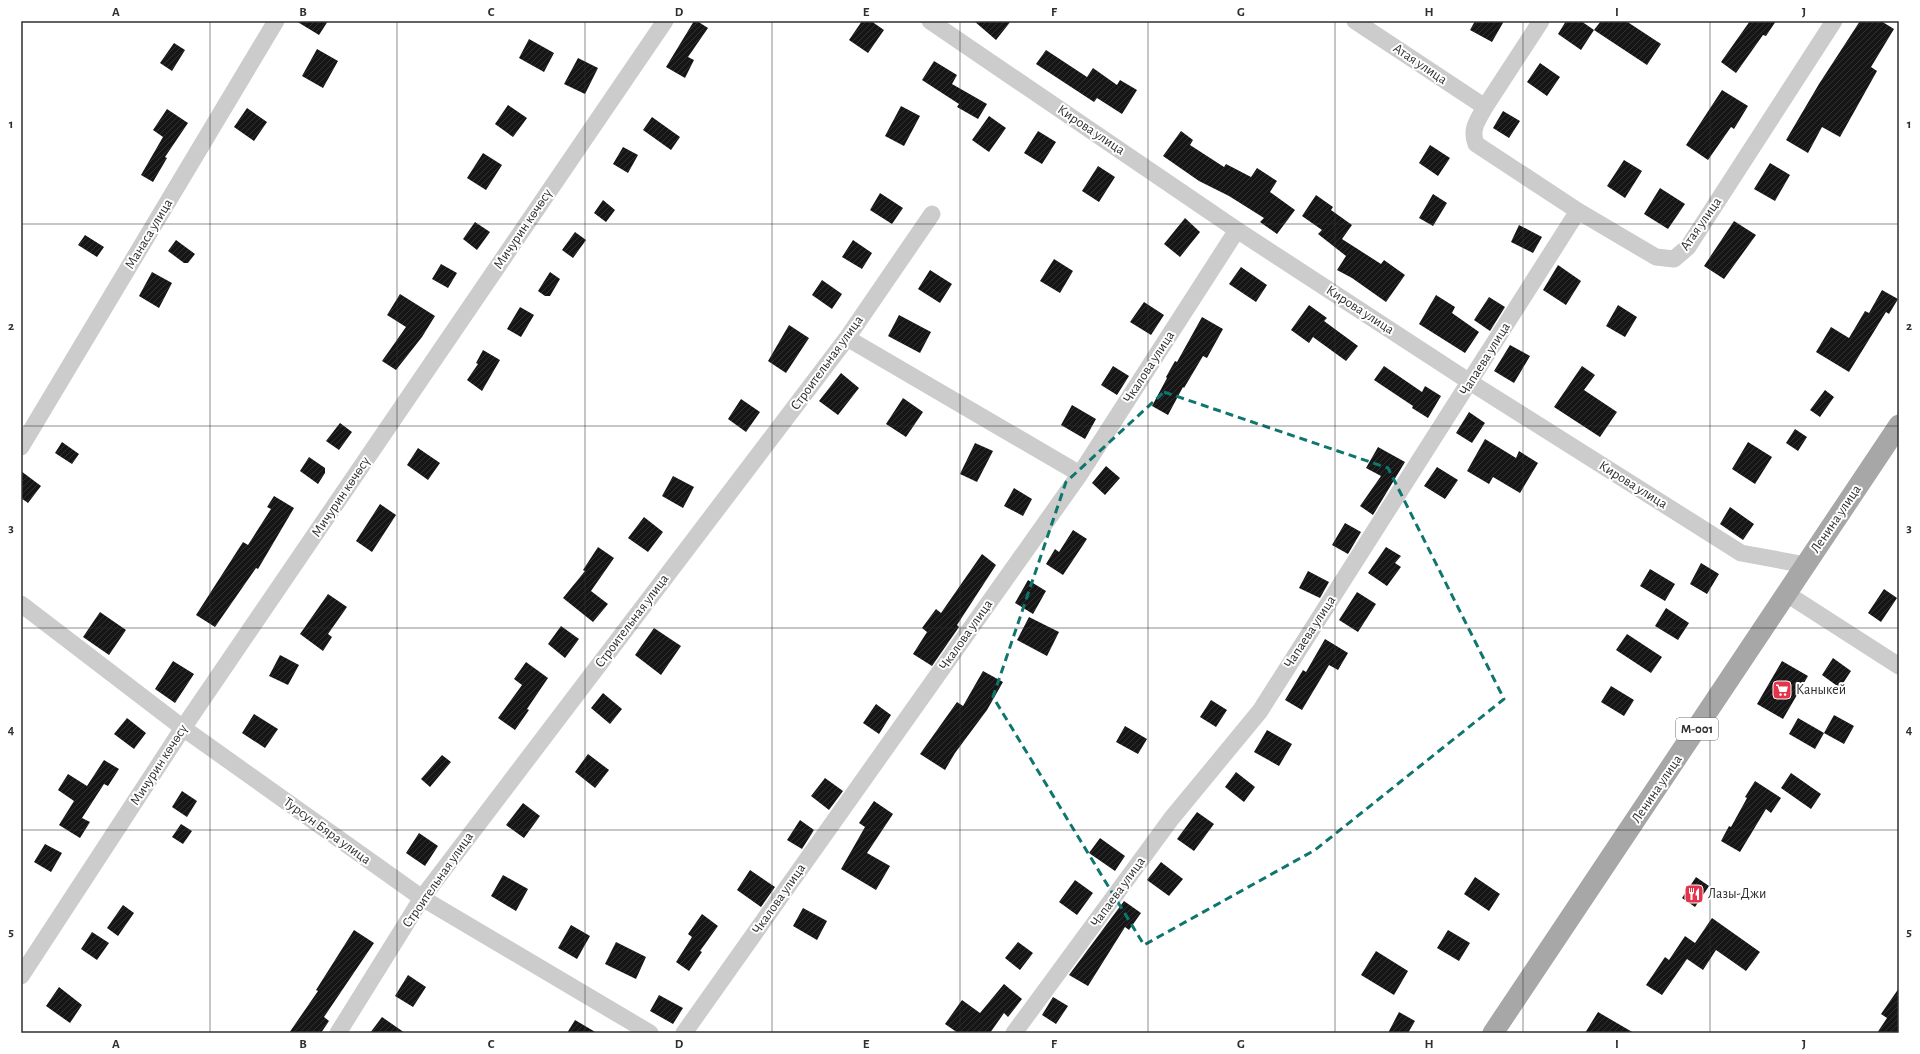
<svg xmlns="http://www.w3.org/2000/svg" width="1920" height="1054" viewBox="0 0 1920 1054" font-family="'Alegreya Sans',sans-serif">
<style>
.building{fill:url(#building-hatch)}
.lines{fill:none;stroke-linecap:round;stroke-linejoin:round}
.minor{stroke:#ccc;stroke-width:17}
.major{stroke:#a7a7a7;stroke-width:21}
.marked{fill:none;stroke:#0f766e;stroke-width:3;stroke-dasharray:8 5;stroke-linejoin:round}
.grid{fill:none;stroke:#2f2f2f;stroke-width:1;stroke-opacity:0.55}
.labels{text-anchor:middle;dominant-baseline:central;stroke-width:4;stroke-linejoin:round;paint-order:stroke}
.shield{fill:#fff;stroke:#6d6d6d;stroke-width:1}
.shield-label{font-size:13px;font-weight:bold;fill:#2f2f2f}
.street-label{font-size:14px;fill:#2f2f2f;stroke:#fff}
.poi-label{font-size:14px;fill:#2f2f2f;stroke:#fff;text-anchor:start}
.neatline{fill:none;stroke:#2f2f2f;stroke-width:1.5}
.grid-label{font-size:13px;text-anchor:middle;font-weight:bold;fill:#2f2f2f}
</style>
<defs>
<pattern id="building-hatch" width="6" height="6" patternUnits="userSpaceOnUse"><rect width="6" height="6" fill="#161616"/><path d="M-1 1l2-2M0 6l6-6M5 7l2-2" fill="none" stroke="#303030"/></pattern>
</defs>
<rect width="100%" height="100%" fill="#fff"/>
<path class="building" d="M296,21h32l-9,14z
M694,21h3l11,7 -20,29 6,3 -9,18 -19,-11z
M862,21h9l13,9 -16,23 -19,-13z
M974,21h37l-15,19z
M1475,21h29l-12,21 -22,-12z
M1566,21h15l13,9 -13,20 -23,-16z
M1601,21h25l35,23 -14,21 -53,-35z
M1750,21h26l-10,15 -3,-1 -27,38 -15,-11z
M1860,21h21l13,8 -23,38 6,4 -37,66 -18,-10 -14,26 -22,-13 33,-56z
M529,39l25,14 -10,19 -25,-14z
M174,43l11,7 -13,21 -12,-8z
M317,49l21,12 -15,27 -21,-12z
M1046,50l41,27 6,-9 24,17 3,-5 17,10 -15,24 -25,-16 -3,4 -58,-38z
M578,58l20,10 -13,26 -21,-10z
M934,61l23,14 -5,9 35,20 -9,15 -21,-12 2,-3 -37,-24z
M1540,63l20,14 -13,19 -20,-14z
M1722,90l26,16 -14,23 -3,-2 -23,33 -22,-15z
M508,105l19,13 -14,19 -18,-13z
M901,106l19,10 -16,30 -19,-10z
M247,108l20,14 -13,19 -20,-14z
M167,109l21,14 -23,34 2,1 -14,24 -12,-7 22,-38 -10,-7z
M1503,111l17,10 -11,17 -16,-10z
M989,116l17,12 -17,24 -17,-12z
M652,117l28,20 -9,13 -28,-20z
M1038,131l18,11 -14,22 -18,-11z
M1181,131l12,9 -3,5 34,22 2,-3 25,13 6,-9 20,13 -7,11 25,18 -18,24 -17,-12 4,-4 -35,-22 -30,-15 -36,-25z
M1430,145l20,13 -12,18 -19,-13z
M623,147l15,8 -10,18 -15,-9z
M483,153l19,12 -16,25 -19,-12z
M1624,160l18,11 -17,27 -18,-12z
M1770,163l20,12 -15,26 -21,-12z
M1098,166l17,11 -16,25 -17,-11z
M1660,188l25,16 -17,25 -24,-15z
M880,193l23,15 -11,16 -22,-14z
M1433,194l14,9 -14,23 -14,-8z
M1316,195l17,12 -2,3 21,15 -10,14 39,25 3,-4 21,15 -19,27 -34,-24 -15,-8 9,-14 -28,-22 4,-4 -20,-14z
M603,200l12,10 -9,12 -12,-9z
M1185,218l15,14 -20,25 -16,-13z
M1734,221l22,14 -32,44 -20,-13z
M475,222l15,10 -13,18 -14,-11z
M1519,225l23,12 -9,16 -22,-11z
M575,232l11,8 -13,18 -11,-8z
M85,235l19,12 -7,10 -19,-12z
M176,240l19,14 -7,9h-4l-16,-12z
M853,240l19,13 -10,16 -20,-12z
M1054,259l19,12 -13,22 -20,-12z
M441,264l16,9 -9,15 -16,-9z
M1558,265l23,16 -15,24 -23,-15z
M1241,267l26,18 -11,17 -27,-18z
M930,270l22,14 -12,19 -22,-14z
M152,272l20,11 -13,25 -20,-12z
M550,272l10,7 -10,17h-5l-7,-5z
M822,280l20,14 -10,15 -20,-14z
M1882,290l16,9 -9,15 -3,-2 -37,60 -33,-20 15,-25 18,11 16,-27 4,2z
M400,294l35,22 -13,21 -26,33 -14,-9 24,-34 -19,-12z
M1436,295l19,12 -3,6 27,19 -14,21 -46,-29z
M1489,297l16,10 -15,24 -16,-11z
M1144,302l20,13 -13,20 -21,-13z
M1309,305l18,13 -3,3 34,25 -12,15 -33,-24 -4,6 -18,-13z
M1618,305l19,12 -12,20 -19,-11z
M520,307l14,8 -13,22 -14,-8z
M899,315l32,17 -11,21 -32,-17z
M1202,317l21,12 -16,29 -4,-2 -19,32 -1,-1 -15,28 -16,-9 15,-28 -1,-1 9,-16 2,1z
M789,325l20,13 -23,35 -18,-12z
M1510,345l20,11 -16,27 -20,-12z
M483,350l17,10 -18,31 -15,-11 11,-16 -2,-1z
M1113,366l16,10 -12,19 -16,-10z
M1384,366l38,26 3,-6 16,10 -13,22 -16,-10 1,-2 -39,-26z
M1582,366l13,9 -11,15 33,22 -17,25 -46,-30z
M841,373l18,15 -21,27 -19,-14z
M1825,390l9,7 -14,20 -10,-7z
M903,398l20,14 -17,25 -20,-13z
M741,399l19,13 -14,20 -18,-13z
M1072,405l24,14 -11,20 -24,-14z
M1469,412l16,11 -13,20 -16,-10z
M340,423l12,9 -13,18 -13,-9z
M1795,429l12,8 -9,14 -12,-8z
M1485,439l31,19 3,-7 19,12 -18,30 -27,-16 -4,7 -22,-13z
M62,442l17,12 -7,10 -17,-11z
M1748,442l24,15 -17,27 -23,-15z
M975,443l18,8 -16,31 -17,-8z
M1378,447l27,15 -32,53 -13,-9 21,-30 -15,-8z
M418,448l22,15 -12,17 -21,-15z
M309,457l16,11v5l-7,11 -18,-13z
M1106,466l14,12 -15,17 -13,-12z
M1437,467l21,13 -13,19 -21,-13z
M21,471l20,15 -13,17 -7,-5z
M673,476l21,11 -11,21 -21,-12z
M1014,488l18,11 -9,17 -19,-10z
M274,496l20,12 -36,61 -2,-1 -41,59 -19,-12 47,-73 5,3 23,-36 -4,-2z
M380,504l16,11 -24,37 -16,-11z
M1730,507l24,17 -11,16 -23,-16z
M644,517l19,15 -15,20 -20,-14z
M1345,523l16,9 -13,22 -16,-9z
M1073,530l14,9 -24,36 -17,-11 9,-15 4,3z
M598,547l16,11 -23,33 17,13 -15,18 -30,-24 22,-27 -2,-1z
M1386,547l15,9 -6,7 6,4 -14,19 -19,-13z
M982,554l14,11 -39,60 2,2 -27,39 -19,-12 14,-22 -5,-4 14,-19 5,4z
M1701,563l18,11 -12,20 -17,-10z
M1650,569l25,15 -10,17 -25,-15z
M1308,571l21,11 -9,16 -21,-10z
M1028,580l18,11 -13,23 -18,-11z
M1884,589l13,9 -16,24 -13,-9z
M1357,592l19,12 -18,28 -19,-12z
M328,594l19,13 -19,27 4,3 -9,14 -23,-17z
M1666,608l23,15 -11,17 -23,-14z
M100,612l26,18 -17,25 -26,-18z
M1029,617l30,15 -12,24 -30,-16z
M561,626l18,13 -14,19 -17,-14z
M654,628l27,18 -20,29 -26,-20z
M1627,634l35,23 -11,16 -35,-23z
M1325,639l23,14 -10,17 -9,-5 -27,45 -17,-10 18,-30 3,2z
M280,655l19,10 -11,20 -19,-9z
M1833,658l18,13 -11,17 -18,-13z
M173,661l21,13 -19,29 -20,-14z
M1782,661l26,15 -25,43 -26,-15z
M526,662l22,16 -21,31 2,1 -14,20 -17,-12 24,-33 -8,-6z
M983,671l20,11 -16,28 -32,43 -10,17 -25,-16 37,-52 6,4z
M1611,686l23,14 -10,16 -23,-14z
M603,693l19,16 -12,15 -19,-16z
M1211,700l16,10 -11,17 -16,-10z
M876,704l15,11 -12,19 -16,-11z
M254,714l24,15 -13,19 -23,-15z
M1834,715l20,11 -10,18 -20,-11z
M127,718l19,15 -12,16 -20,-15z
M1798,718l26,15 -9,16 -26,-15z
M1125,726l22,13 -9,15 -22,-12z
M1267,730l25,14 -13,22 -25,-14z
M588,754l21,16 -14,18 -20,-16z
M442,755l9,7 -21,25 -9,-8z
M104,760l15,9 -11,17 -4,-2 -22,34 8,4 -10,16 -21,-13 15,-24 -16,-11 10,-16 19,12z
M1236,772l19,15 -11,15 -19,-15z
M1791,773l30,21 -10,15 -30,-21z
M825,778l18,13 -14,19 -18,-14z
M1755,781l26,17 -10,15 -5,-4 -26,43 -19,-11 8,-15 2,1 16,-29 -2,-1z
M182,791l15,10 -10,16 -15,-10z
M874,801l19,13 -26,39 23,13 -14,24 -35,-21 24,-42 -6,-4z
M523,803l17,13 -16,22 -18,-13z
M1197,812l17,12 -20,27 -17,-12z
M800,820l14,10 -12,19 -15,-9z
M181,824l11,7 -9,13 -11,-7z
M419,833l19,13 -13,20 -19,-13z
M1100,838l25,18 -10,15 -26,-18z
M45,844l17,9 -11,19 -17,-10z
M1161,862l22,17 -14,17 -22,-16z
M750,870l25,17 -14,20 -24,-17z
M503,875l25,14 -12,22 -25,-15z
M1475,877l25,17 -11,17 -25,-17z
M1696,877l13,9 -14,21 -13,-9z
M1075,880l18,13 -16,22 -18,-13z
M1124,901l17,12 -12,17 -4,-3 -37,59 -19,-11z
M123,905l11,8 -16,23 -11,-8z
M803,908l24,13 -10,19 -24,-14z
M702,914l16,12 -18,25 2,1 -13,19 -13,-9 16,-25 -4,-3z
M1712,918l48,34 -14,19 -30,-21 -13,20 -16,-11 -25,36 -16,-10 19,-28 4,3 16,-24 10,7z
M571,925l19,11 -13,23 -19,-11z
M354,930l20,13 -50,74 5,4 -8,12h-32l29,-42 -2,-1z
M1448,930l22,13 -11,18 -22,-13z
M92,932l17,11 -12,17 -16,-11z
M616,942l30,15 -10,22 -31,-15z
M1018,942l15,11 -13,17 -15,-12z
M1376,951l32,20 -14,24 -33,-20z
M408,975l18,12 -13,20 -18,-11z
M1004,984l18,15 -14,18 -4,-4 -14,20h-32l-13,-9 17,-24 18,13z
M59,987l23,18 -12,18 -24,-17z
M1899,988v45h-22l10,-15 -6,-4z
M659,995l24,13 -10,16 -23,-13z
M1053,997l15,9 -12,18 -14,-9z
M1399,1012l16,9 -7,12h-20z
M1598,1012l36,21h-49z
M382,1017l23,16h-35z
M575,1020l22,13h-30z"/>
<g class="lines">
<path class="minor" d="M930,21l307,209 233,152 271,171 65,12
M1355,21l130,86c-7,13 -15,22 -9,37l102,67 78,46 18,2 14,-12 146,-226
M1485,107l56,-86
M847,338l233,136
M21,447l255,-426
M1787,594l112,72
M21,604l162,124 239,170 228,135
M21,976l162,-248 482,-707
M338,1033l84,-135 425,-560 85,-124
M684,1033l396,-559 157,-244
M1014,1033l157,-214 89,-108 318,-500"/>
<path class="major" d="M1493,1033l406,-608"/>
</g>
<path class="marked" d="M1164,392l224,76 116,231 -189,151 -171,95 -151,-248 73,-215z"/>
<path class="grid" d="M210,21v1012M397,21v1012M585,21v1012M772,21v1012M960,21v1012M1148,21v1012M1335,21v1012M1523,21v1012M1710,21v1012M21,224h1878M21,426h1878M21,628h1878M21,830h1878"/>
<defs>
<g id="supermarket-square" transform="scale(1)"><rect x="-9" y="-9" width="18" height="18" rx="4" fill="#e5334b" stroke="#fff"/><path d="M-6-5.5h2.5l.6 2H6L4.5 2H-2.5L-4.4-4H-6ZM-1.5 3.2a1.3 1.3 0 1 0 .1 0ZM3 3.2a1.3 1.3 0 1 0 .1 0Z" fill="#fff"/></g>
<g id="restaurant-square" transform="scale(1)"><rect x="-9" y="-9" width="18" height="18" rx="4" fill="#e5334b" stroke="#fff"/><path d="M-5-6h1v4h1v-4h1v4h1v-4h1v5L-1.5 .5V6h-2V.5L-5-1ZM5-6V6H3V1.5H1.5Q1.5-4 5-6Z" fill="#fff"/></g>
</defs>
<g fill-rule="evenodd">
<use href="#supermarket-square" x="1782" y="690"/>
<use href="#restaurant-square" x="1694" y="894"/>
</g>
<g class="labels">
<rect class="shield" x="1676" y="718" width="42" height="22" rx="3"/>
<g class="shield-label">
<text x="1697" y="729">М-001</text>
</g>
<g class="street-label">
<text transform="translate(1420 64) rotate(34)">Атая улица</text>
<text transform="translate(1091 130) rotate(34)">Кирова улица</text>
<text transform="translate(1701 224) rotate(-55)">Атая улица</text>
<text transform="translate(523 229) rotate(-56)">Мичурин көчөсү</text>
<text transform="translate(149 234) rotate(-59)">Манаса улица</text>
<text transform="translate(1360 310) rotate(33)">Кирова улица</text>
<text transform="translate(1485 359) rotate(-58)">Чапаева улица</text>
<text transform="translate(827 363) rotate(-54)">Строительная улица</text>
<text transform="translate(1149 367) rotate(-57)">Чкалова улица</text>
<text transform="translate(1633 485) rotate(32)">Кирова улица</text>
<text transform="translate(341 497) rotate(-56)">Мичурин көчөсү</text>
<text transform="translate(1836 519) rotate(-56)">Ленина улица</text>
<text transform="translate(632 621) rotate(-53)">Строительная улица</text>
<text transform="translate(1310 632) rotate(-57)">Чапаева улица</text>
<text transform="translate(966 635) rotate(-55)">Чкалова улица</text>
<text transform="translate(159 765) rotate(-57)">Мичурин көчөсү</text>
<text transform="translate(1657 789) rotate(-56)">Ленина улица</text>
<text transform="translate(327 831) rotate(36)">Турсун Бяра улица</text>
<text transform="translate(438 880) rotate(-55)">Строительная улица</text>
<text transform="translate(1118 892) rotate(-54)">Чапаева улица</text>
<text transform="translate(779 899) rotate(-55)">Чкалова улица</text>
</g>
<g class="poi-label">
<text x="1796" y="690">Каныкей</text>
<text x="1708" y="894">Лазы-Джи</text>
</g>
</g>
<rect width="1920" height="1054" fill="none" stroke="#ffffff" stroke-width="44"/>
<rect x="22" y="22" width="1876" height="1010" class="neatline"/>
<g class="grid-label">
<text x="116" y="16">A</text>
<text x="303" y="16">B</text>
<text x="491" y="16">C</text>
<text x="679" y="16">D</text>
<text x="866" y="16">E</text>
<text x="1054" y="16">F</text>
<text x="1241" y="16">G</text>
<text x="1429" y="16">H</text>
<text x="1617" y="16">I</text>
<text x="1804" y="16">J</text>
<text x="11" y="128">1</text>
<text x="1909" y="128">1</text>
<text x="11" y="330">2</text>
<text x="1909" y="330">2</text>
<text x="11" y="532">3</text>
<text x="1909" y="532">3</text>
<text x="11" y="734">4</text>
<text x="1909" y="734">4</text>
<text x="11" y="936">5</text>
<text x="1909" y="936">5</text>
<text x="116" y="1048">A</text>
<text x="303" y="1048">B</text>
<text x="491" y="1048">C</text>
<text x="679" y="1048">D</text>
<text x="866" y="1048">E</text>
<text x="1054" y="1048">F</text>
<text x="1241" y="1048">G</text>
<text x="1429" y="1048">H</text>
<text x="1617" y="1048">I</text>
<text x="1804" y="1048">J</text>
</g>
</svg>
